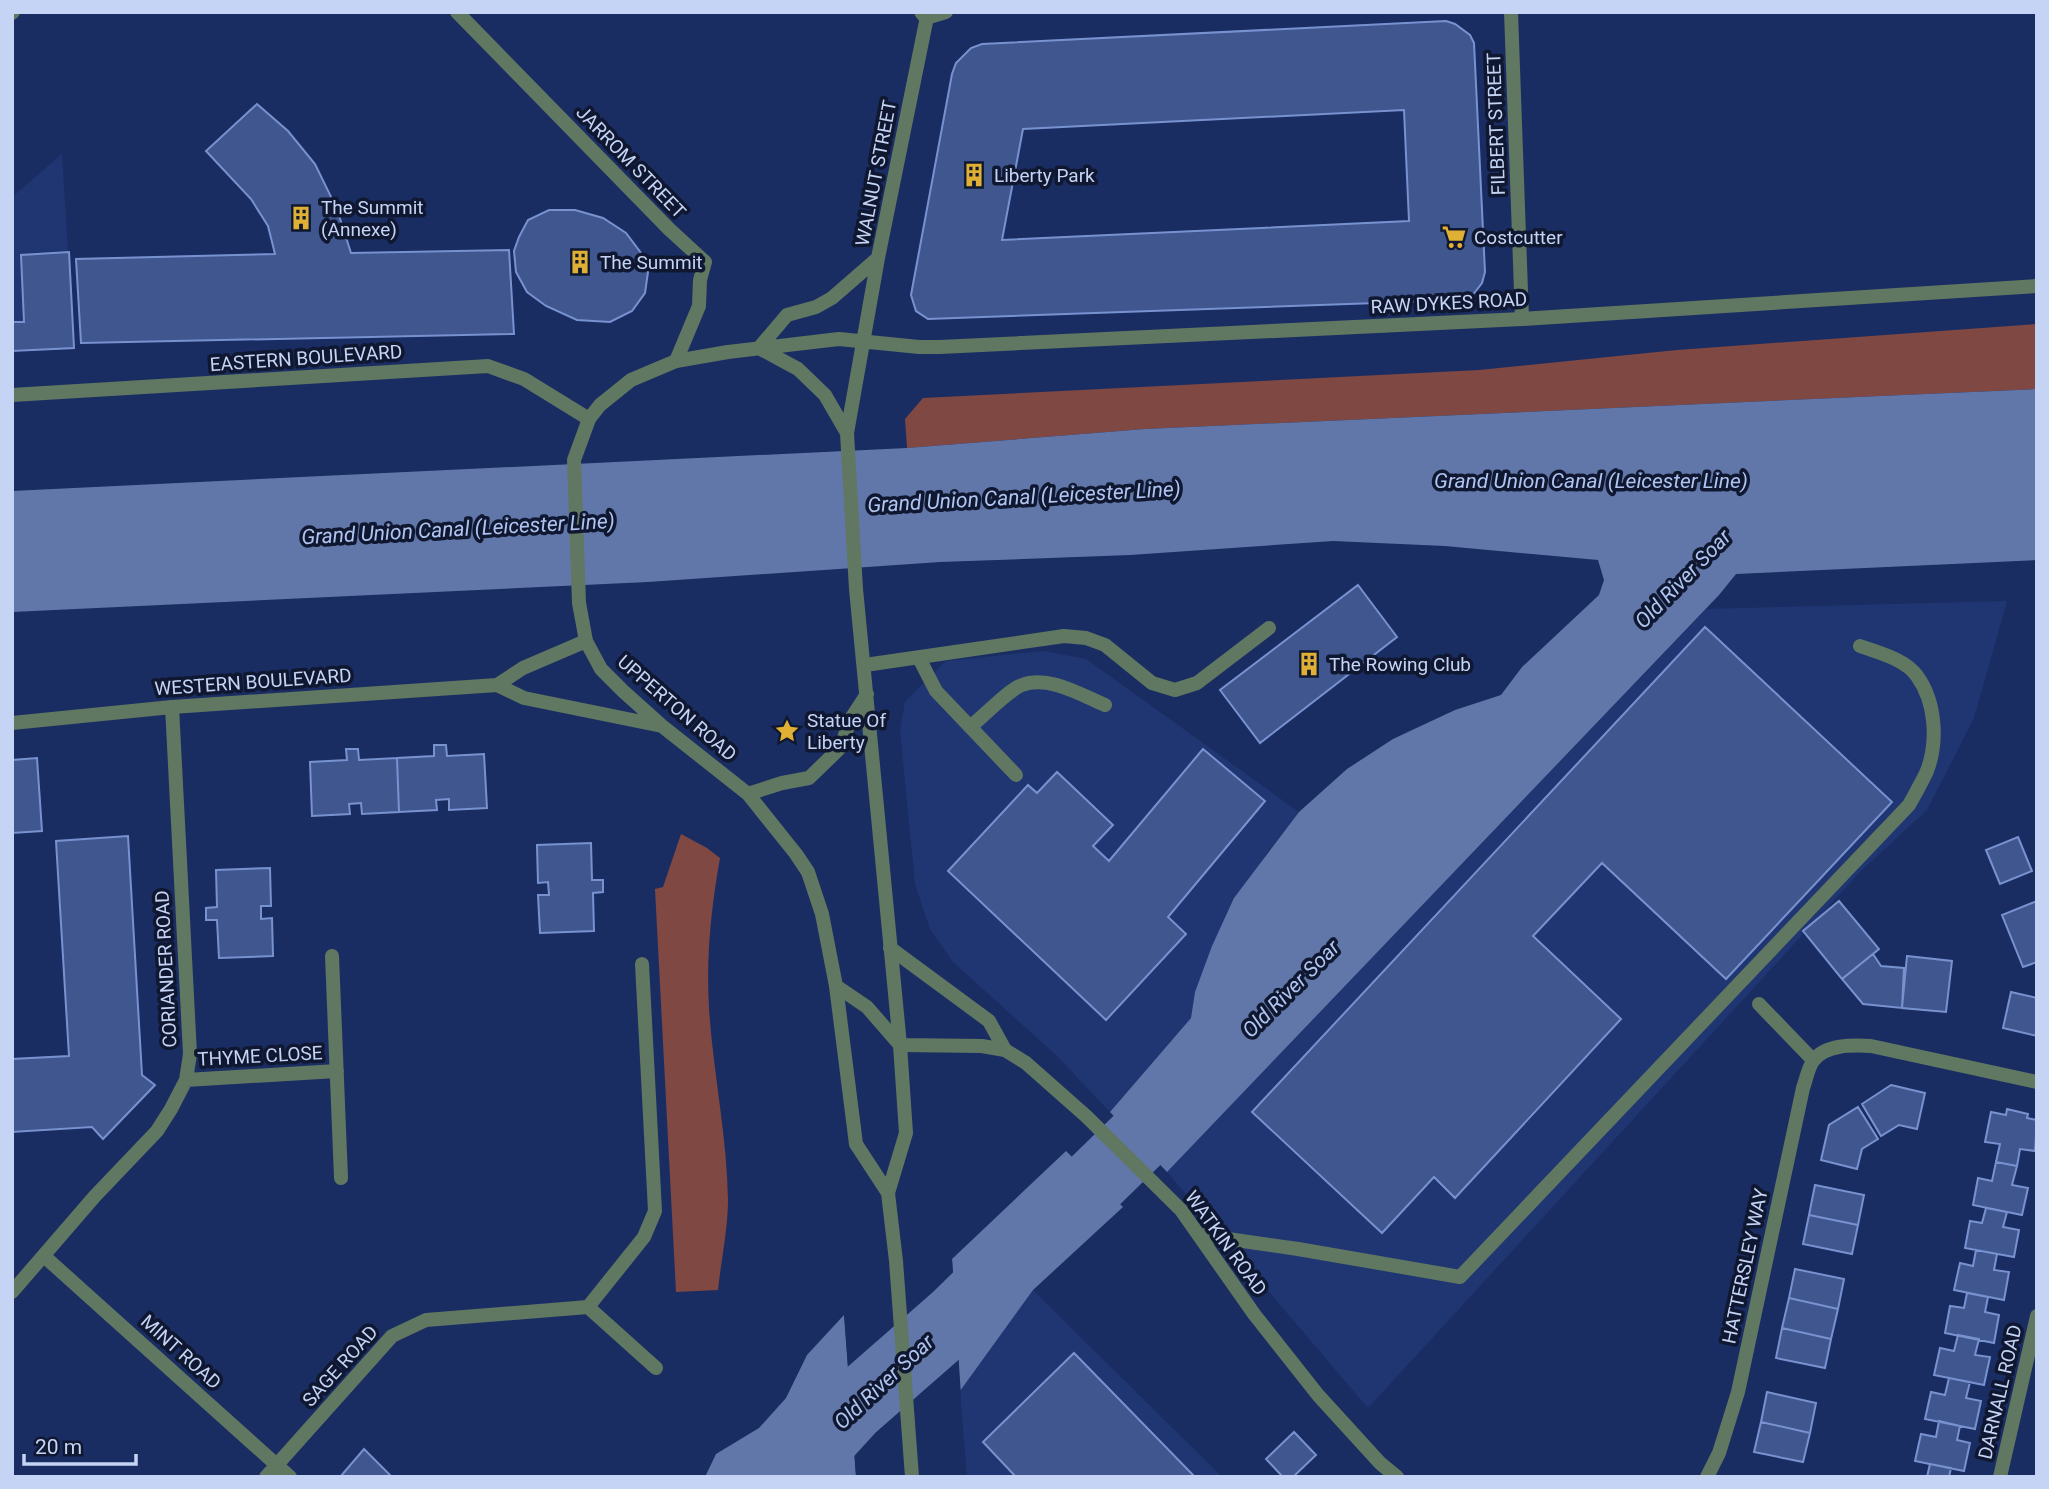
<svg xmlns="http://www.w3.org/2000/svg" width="2049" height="1489" viewBox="0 0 2049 1489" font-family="Roboto,sans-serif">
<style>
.built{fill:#203672}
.green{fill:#804842}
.water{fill:#6277a9}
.pier{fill:#1a2d62}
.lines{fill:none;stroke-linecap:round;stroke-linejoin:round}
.river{stroke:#6277a9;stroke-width:68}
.building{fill:#3f568f;stroke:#7892d0;stroke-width:2;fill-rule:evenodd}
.service{stroke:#607761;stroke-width:14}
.minor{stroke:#607761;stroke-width:14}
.tertiary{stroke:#607761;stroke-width:14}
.labels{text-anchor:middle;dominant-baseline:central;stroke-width:7;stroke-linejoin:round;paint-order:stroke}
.street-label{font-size:19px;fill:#c5d4f5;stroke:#0f1830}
.poi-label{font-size:19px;fill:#c5d4f5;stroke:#0f1830;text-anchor:start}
.water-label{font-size:21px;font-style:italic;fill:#b0c4f1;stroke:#0f1830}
</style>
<rect width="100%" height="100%" fill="#1a2d62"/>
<path class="built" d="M62,154l12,194 -62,3v-154z
M2007,601l-33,117 -47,92 -65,60 -494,538 -201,-236 539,-563z
M1043,651l43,8 213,153 -32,41 -72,139 -4,26 -81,94 -54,-57 -103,-93 -23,-33 -15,-45 -15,-154 5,-28 41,-41z
M1033,1290l189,187h-255l-7,-86z"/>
<path class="green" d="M2037,324v65l-892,40 -238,19 -2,-29 18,-21 556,-28 198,-20z
M681,834l26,14 13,10c-9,50 -14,100 -11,150 4,64 18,127 19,192 0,29 -7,61 -10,90l-42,2 -21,-403 8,-2z"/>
<path class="water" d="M2037,389v171l-301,14 -17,21 -552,577 -57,-60 81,-94 4,-26 17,-46 22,-48 65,-86 48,-43 46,-30 62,-29 46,-15 21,-28 77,-72 5,-15 -6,-20 -153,-14 -112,-5 -203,14 -190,7 -292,20 -636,30v-121l895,-43 238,-19z
M1066,1151l57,56 -90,83 -73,101 -8,-132z
M844,1315l12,160 -151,2 11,-23 43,-26 27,-30 21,-43z"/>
<path class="pier" d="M952,1255v4l9,136 -4,-4 -9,-132z
M844,1312l3,3 12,162h-3z"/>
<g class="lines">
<path class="river" d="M789,1477l62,-68 105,-92 249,-243"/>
</g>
<path class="building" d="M1446,21l9,3 15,11 4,8 11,229 -3,11 -10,13 -10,4 -534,19 -12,-8 -5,-16 41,-221 4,-11 15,-15 11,-4zM1404,110l5,111 -407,19 21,-111z
M257,104l31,27 27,33 22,45 14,44 158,-3 5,84 -433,9 -5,-84 199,-5 -7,-28 -17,-27 -45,-48z
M549,210h26l28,8 23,15 15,20 7,19 -3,21 -13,18 -22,11 -33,-2 -31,-14 -19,-14 -11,-20 -2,-21 5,-14 9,-17z
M69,252l5,96 -62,3v-29h12l-3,-67z
M1358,585l39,52 -137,106 -40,-53z
M1705,627l187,175 -166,177 -124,-116 -69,73 88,83 -166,179 -21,-21 -52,56 -130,-121z
M434,745h12l1,11 37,-2 3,54 -38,2v-11l-13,1 1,10 -38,2 -2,-54 37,-2z
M346,749h12l1,11 38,-2 2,54 -37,2 -1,-11 -12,1 1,10 -38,2 -2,-54 37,-2z
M1203,749l62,52 -97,116 18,17 -80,86 -158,-149 80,-86 9,8 20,-21 56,53 -20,21 16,15z
M37,758l5,73 -30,2v-73z
M128,836l14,239 13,10 -52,54 -11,-12 -80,5v-73l57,-3 -13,-215z
M2018,837l14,34 -32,13 -14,-34z
M591,843l1,37h11v12l-10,1 1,38 -54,2 -2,-38h11l-1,-13 -10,1 -1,-38z
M270,868l1,38h-10v13l11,-1 1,38 -54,2 -2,-38h-11v-12l11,-1 -1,-37z
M1839,901l40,48 -37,30 -39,-48z
M2037,901v61l-14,5 -21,-52z
M1873,954l8,12 23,2 -2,40 -39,-4 -21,-25z
M1907,956l45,5 -6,51 -44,-4z
M2011,992l26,6v38l-34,-8z
M1891,1085l34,8 -8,36 -18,-4 -18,11 -19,-32z
M1858,1107l20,32 -16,10 -5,20 -36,-9 8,-35z
M2007,1109l21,5 -1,4 10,2 -2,31 -15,-2 -3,17 -21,-4 4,-18 -15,-2 6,-30 15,3z
M1996,1162l21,4 -5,19 16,3 -6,27 -49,-10 5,-27 14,3z
M1815,1185l49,10 -6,30 -49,-10z
M1986,1208l21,4 -4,15 16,3 -5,27 -49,-9 5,-27 12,2z
M1809,1215l49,10 -6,29 -49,-10z
M1976,1250l21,4 -3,16 15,2 -5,28 -50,-10 6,-27 13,3z
M1795,1269l49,10 -6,30 -49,-11z
M1967,1293l21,4 -3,15 14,3 -5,28 -49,-10 5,-27 14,2z
M1789,1298l49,11 -7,30 -49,-11z
M1782,1328l49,11 -6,29 -49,-10z
M1958,1335l21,4 -4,16 15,2 -6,28 -50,-10 6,-27 14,3z
M1074,1353l121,124h-179l-33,-35z
M1949,1378l21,4 -4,16 15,3 -6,28 -50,-10 6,-27 14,3z
M1767,1392l49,11 -6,30 -49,-11z
M1939,1421l21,5 -3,14 13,3 -6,28 -49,-10 6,-27 15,3z
M1761,1422l49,11 -7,29 -49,-10z
M1294,1432l22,23 -23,22h-10l-17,-18z
M364,1449l28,28h-52z
M1930,1464l21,4 -2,9h-22z"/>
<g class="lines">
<path class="service" d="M919,658l17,33 80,84
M865,665l199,-29 22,2 19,7 47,38 23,7 22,-7 72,-55
M970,727c13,-10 38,-37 52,-42 27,-10 59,10 83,20
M1200,1235l98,14 162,28 449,-472c6,-11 13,-23 18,-34 11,-29 9,-69 -10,-95 -12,-17 -38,-23 -57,-30"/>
<path class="minor" d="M457,12l212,217 36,33 -5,18 -1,26 -23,55
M921,12l5,6 20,-6
M1511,12l11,307
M12,13l1,-1
M12,395l476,-29 36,13 65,40
M890,948l99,73 16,29
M332,956l9,222
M836,986l31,21 33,38 82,1 23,4 21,13 60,53 95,94 73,104 64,81 62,68 17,14
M1759,1004l54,56
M186,1080l151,-9
M45,1257l245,220
M12,1292l83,-96 62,-65 14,-22 15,-29 4,-26 -18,-347
M588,1307l68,61
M266,1477l126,-141 34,-16 162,-13 56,-70 11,-26 -13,-247
M1707,1477l12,-24 19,-61 65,-304c3,-8 5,-20 10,-27 12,-17 40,-16 58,-15l166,36
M2000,1477l37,-161"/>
<path class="tertiary" d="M759,348l28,-33 29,-8 16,-9 46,-40
M759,348l39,21 27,26 22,38
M497,685l27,13 138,28
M12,723l160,-16 325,-22 26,-17 63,-27
M748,794l34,-11 27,-5 32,-31 9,-27 17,-26
M888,1193l-32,-49 -20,-158 -14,-72 -14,-42 -12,-18 -48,-60 -86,-68 -39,-35 -22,-22 -15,-28 -7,-38 -5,-143 15,-41 11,-14 31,-25 45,-19 52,-9 111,-13 80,8h21l582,-28 515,-33
M912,1477l-16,-216 -8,-68 18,-60 -6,-88 -44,-456 -9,-156 31,-175 50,-246"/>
</g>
<defs>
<g id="building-bare" transform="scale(1.89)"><path d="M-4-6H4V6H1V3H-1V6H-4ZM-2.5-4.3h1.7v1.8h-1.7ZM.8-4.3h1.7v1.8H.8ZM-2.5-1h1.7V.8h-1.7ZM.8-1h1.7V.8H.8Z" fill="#e0b034" stroke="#0f1830" stroke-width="2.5" paint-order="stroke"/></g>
<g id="supermarket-bare" transform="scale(1.89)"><path d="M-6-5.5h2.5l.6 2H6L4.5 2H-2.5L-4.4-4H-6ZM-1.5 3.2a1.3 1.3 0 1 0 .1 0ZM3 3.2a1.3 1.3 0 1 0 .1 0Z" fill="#e0b034" stroke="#0f1830" stroke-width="2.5" paint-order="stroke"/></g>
<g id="sight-bare" transform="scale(1.89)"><path d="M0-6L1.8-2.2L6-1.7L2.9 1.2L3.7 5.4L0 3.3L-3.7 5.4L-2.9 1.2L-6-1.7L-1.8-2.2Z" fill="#e0b034" stroke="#0f1830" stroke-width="2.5" paint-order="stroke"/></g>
</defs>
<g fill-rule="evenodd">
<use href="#building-bare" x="974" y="175"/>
<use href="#building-bare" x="301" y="218"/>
<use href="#supermarket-bare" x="1454" y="237"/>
<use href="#building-bare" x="580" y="262"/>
<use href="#building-bare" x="1309" y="664"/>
<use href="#sight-bare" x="787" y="731"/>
</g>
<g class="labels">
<g class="street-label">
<text transform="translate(1496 124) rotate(-92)">FILBERT STREET</text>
<text transform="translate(631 162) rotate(46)">JARROM STREET</text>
<text transform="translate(876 173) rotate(-79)">WALNUT STREET</text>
<text transform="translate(1449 303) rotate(-3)">RAW DYKES ROAD</text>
<text transform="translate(306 358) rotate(-4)">EASTERN BOULEVARD</text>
<text transform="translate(253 682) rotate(-4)">WESTERN BOULEVARD</text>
<text transform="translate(677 708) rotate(41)">UPPERTON ROAD</text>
<text transform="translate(166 969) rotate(-93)">CORIANDER ROAD</text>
<text transform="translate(260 1056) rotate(-3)">THYME CLOSE</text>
<text transform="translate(1226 1243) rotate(54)">WATKIN ROAD</text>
<text transform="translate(1745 1266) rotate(-78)">HATTERSLEY WAY</text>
<text transform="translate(181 1352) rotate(42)">MINT ROAD</text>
<text transform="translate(340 1366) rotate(-48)">SAGE ROAD</text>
<text transform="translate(2000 1392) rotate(-77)">DARNALL ROAD</text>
</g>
<g class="poi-label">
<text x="994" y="175">Liberty Park</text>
<text x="321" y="207">The Summit<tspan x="321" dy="22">(Annexe)</tspan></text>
<text x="1474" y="237">Costcutter</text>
<text x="600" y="262">The Summit</text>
<text x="1329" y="664">The Rowing Club</text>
<text x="807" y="720">Statue Of<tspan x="807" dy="22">Liberty</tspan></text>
</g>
<g class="water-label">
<text x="1591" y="481">Grand Union Canal (Leicester Line)</text>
<text transform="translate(1024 497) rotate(-3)">Grand Union Canal (Leicester Line)</text>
<text transform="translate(458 529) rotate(-3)">Grand Union Canal (Leicester Line)</text>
<text transform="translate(1683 579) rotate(-46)">Old River Soar</text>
<text transform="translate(1291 989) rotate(-45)">Old River Soar</text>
<text transform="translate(884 1382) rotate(-43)">Old River Soar</text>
</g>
</g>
<rect width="2049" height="1489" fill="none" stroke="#c5d4f5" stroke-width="28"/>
<path d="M24 1454v10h112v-10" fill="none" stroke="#c5d4f5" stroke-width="3.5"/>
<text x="35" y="1454" font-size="21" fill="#c5d4f5" stroke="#0f1830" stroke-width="5" paint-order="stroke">20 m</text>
</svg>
